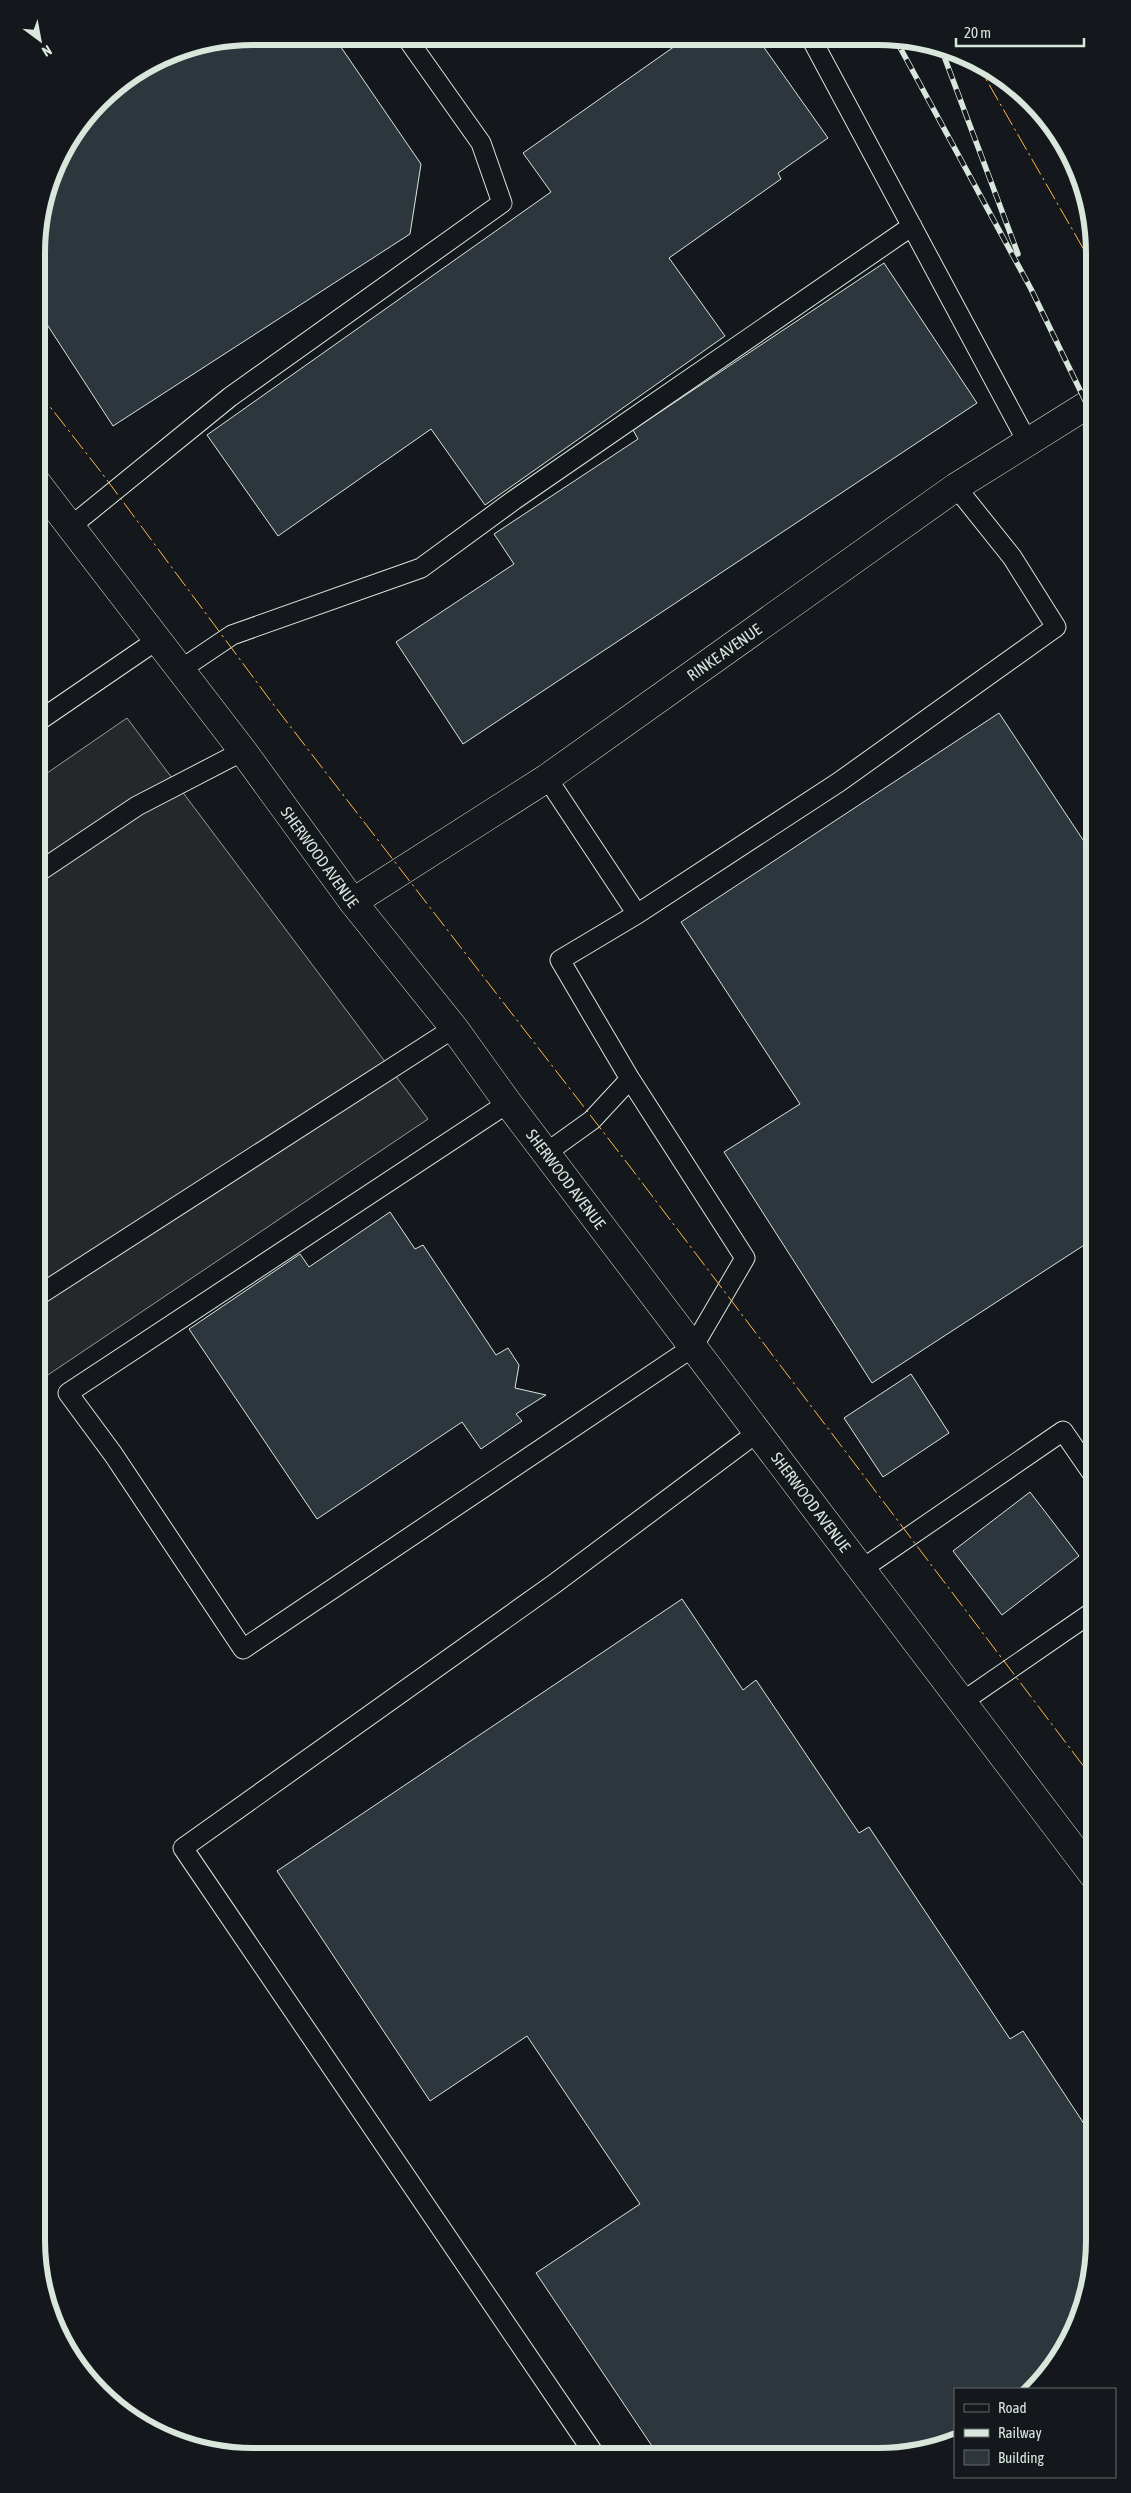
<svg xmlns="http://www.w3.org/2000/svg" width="1131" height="2493" viewBox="0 0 1131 2493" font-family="'Asap Condensed',sans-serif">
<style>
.parking{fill:#24282b;stroke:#939e99}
.building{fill:#2c363c;stroke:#d8e6dc}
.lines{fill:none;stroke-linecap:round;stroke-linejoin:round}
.service-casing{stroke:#d8e6dc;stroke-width:21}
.minor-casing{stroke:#d8e6dc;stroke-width:29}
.tertiary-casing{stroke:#d8e6dc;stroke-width:29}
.service{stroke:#14181c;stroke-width:19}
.minor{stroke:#14181c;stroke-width:28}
.tertiary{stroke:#14181c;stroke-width:28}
.rail-casing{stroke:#d8e6dc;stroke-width:5.5}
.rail{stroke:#14181c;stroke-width:4;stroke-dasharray:11;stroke-linecap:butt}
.power{stroke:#ffb74d;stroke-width:1;stroke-dasharray:18 4 2.5 4;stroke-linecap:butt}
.labels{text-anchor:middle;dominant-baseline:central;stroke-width:4;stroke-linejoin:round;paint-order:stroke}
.street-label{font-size:16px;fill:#d8e6dc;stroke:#14181c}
.rim{fill:none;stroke:#d8e6dc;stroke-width:6}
</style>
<rect width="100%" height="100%" fill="#14181c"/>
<path class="parking" d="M127,718l301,401 -392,264 1,-603z"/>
<path class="building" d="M253,36l81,1 87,127 -11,70 -297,192 -76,-117v-70l22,-82 51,-67 60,-37z
M685,39h73l70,99 -50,35 3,6 -112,79 56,78 -240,169 -54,-76 -153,107 -71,-101 344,-243 -28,-39z
M884,263l93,140 -514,341 -67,-102 118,-78 -20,-30 144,-95 -5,-9z
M999,713l96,145v380l-223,145 -148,-231 76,-48 -119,-182z
M390,1212l25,37 8,-4 73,110 12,-7 11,17 -4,23 31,7 -30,19 6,7 -41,28 -19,-27 -145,97 -128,-190 111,-75 9,13z
M911,1374l38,59 -66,44 -39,-59z
M1030,1492l49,64 -77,59 -49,-64z
M682,1599l61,91 13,-10 103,153 10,-6 141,212 13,-8 71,108v115l-16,69 -37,60 -7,6h-79v51l-21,9 -56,8 -220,-2 -122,-182 104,-69 -113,-168 -97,65 -153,-230z"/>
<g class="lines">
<g class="service-casing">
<path id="service" d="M812,40l216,403
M70,527l160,-130 272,-194 -21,-60 -75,-106
M180,670l52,-35 189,-67 93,-68 398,-274
M37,722l120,-82
M547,778l90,136 202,-132 217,-155 -44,-70 -56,-70
M37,873l100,-67 106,-55
M508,1103l-440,290 45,61 130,195 450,-302 52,-89 -115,-179
M546,1153l46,-33 38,-41 -70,-119 77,-46
M36,1297l418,-269
M862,1569l201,-138 31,45
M962,1702l132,-91
M595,2455l-412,-607 371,-264 204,-152"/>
</g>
<g class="minor-casing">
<path id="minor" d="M353,902l194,-124 409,-291 139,-87"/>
</g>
<g class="tertiary-casing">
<path id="tertiary" d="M37,483l206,268 110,151 101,126 54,75 586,773"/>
</g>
<use href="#service" class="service"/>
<use href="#minor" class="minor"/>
<use href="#tertiary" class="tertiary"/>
<g class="rail-casing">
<path id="rail" d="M896,40l135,249 64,132
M941,48l77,206"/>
</g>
<use href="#rail" class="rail"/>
<path class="power" d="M975,60l120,209
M37,390l64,82 172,232 358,464 463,612"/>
</g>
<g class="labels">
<g class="street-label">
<text transform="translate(724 652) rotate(-35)">RINKE AVENUE</text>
<text transform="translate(320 857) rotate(54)">SHERWOOD AVENUE</text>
<text transform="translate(566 1179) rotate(53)">SHERWOOD AVENUE</text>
<text transform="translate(811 1502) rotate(53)">SHERWOOD AVENUE</text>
</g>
</g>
<path d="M0 0H1131V2493H0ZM253 45H878A208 208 0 0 1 1086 253V2240A208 208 0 0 1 878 2448H253A208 208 0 0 1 45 2240V253A208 208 0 0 1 253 45Z" fill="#14181c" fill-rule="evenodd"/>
<path class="rim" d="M253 45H878A208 208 0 0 1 1086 253V2240A208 208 0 0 1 878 2448H253A208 208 0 0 1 45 2240V253A208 208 0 0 1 253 45Z"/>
<rect x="954" y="2388" width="162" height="90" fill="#14181c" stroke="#626a69"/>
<rect x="964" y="2404" width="25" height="8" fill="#14181c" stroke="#626a69"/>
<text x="998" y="2413" font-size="15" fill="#d8e6dc">Road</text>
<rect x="964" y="2429" width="25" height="8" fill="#d8e6dc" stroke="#626a69"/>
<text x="998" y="2438" font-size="15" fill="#d8e6dc">Railway</text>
<rect x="964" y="2450" width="25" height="15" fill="#2c363c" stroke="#626a69"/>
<text x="998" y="2463" font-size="15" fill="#d8e6dc">Building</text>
<g transform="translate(40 40) rotate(148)" stroke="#14181c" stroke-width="4" paint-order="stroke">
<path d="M0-4L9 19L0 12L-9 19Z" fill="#d8e6dc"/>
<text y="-8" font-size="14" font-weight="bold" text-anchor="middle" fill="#d8e6dc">N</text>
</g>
<path d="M956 38v8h128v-8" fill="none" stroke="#d8e6dc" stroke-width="2.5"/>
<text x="964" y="38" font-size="15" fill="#d8e6dc" stroke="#14181c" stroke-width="4" paint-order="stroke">20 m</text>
</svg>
